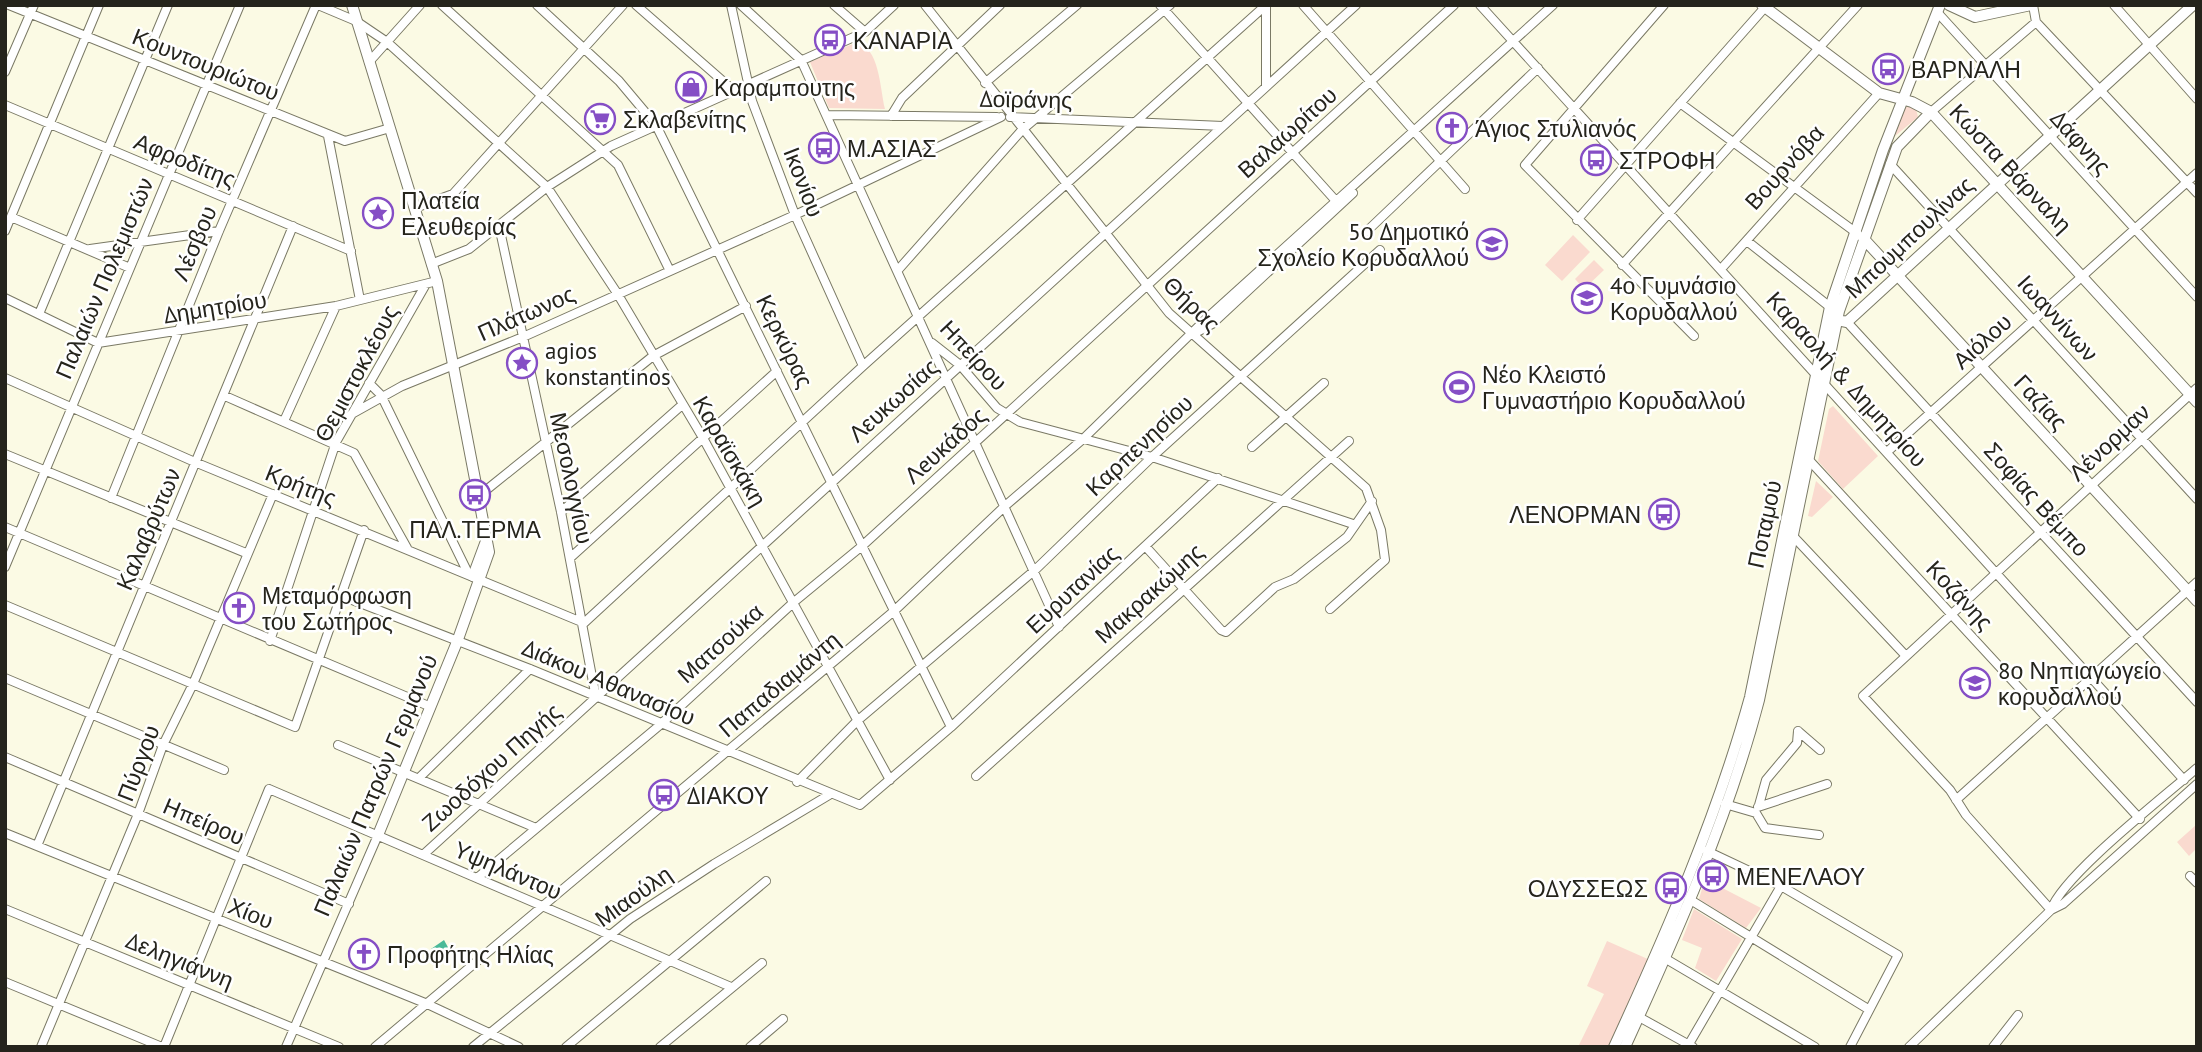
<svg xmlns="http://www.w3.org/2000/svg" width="2202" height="1052" viewBox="0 0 2202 1052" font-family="'PT Sans',sans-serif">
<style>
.green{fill:#fadacf}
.water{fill:#4ab998}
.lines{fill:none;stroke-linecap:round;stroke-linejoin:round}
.street-casing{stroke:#7a7965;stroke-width:10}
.secondary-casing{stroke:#7a7965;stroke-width:12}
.street{stroke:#fff;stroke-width:8}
.secondary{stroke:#fff;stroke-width:10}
.labels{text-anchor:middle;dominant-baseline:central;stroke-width:5;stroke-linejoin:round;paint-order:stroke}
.poi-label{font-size:23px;fill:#25241c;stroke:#fff;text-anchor:start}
.street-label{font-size:23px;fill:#25241c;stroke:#fff}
</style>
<rect width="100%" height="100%" fill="#fbfae4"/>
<path class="green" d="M855,43c25,2 25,47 30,66l-56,-1 -19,-46z
M1909,106l7,3 2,8 -23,19 9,-28z
M1573,235l17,17 -28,29 -17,-16z
M1594,260l10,10 -20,19 -9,-10z
M1833,406l45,50 -35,33 -25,-28 11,-52z
M1816,481l17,16 -21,20 -4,-1z
M2196,825l1,23 -8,8 -12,-14z
M1705,879l56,29 -15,20 -47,-29z
M1694,909l48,30 -26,42 -21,-13 7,-20 -20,-8z
M1607,941l43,19 -41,87h-31l26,-53 -17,-8z"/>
<path class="water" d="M444,940l6,11 -9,6 -10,-8z"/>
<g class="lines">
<g class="street-casing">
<path id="street" d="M9,5l336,136 45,-13
M318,5l38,16 31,21 160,145 70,106 86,145 187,342
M442,5l176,160 51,104
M537,5l82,76 37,44 295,602
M636,5l97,85
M731,5l21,96 43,114 68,151
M741,5l60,55 258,567
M834,5l31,27
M925,5l244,308 197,175 15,42 4,30 -55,49
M1160,5l176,196
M1303,5l162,184
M1480,5l704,775
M1664,5l-139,160 169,171
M2033,5l3,17 161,171
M2114,5l83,94
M1937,12l260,285
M369,62l51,-57
M5,72l29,-67
M985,83l92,-78
M1266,86v-81
M1680,103l178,131
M5,105l346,146
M1931,112l105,-90
M828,115l169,2
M891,116l11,-18 98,-93
M1010,117l213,9
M328,136l32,164
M1890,164l307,335
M415,208l38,-14 170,-189
M11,217l119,51
M1577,220l190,-215
M499,226l62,286 35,186
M5,231l94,-226
M1366,232l172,-164
M1747,241l83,66
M90,249l129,-18
M431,264l38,-15 78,-62 64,-41 254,-114 29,-27
M1622,265l236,-260
M1721,269l158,-176
M898,270l124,-140 148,-125
M5,298l93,45 238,-37 101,-25
M39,314l129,-309
M1847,322l350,380
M1199,331l13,-7 141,-131
M932,343l28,22 37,43 23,14 132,35 201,67
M5,378l192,85 387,160
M369,383l12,12 87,178
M225,396l129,57 53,95
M350,415l52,-29 121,-49 272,-122 206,-98
M284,421l52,-115
M1252,447l72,-64
M1887,452l310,-279
M5,454l241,99
M1809,460l331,359
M480,495l173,-139 93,-50
M111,498l108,-267 97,-226
M561,512l121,-107
M5,527l426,180
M1793,536l113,120
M1146,547l75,83 5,2 49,-45 19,-8 53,-42 25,-36
M570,558l207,-187
M5,567l235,-562
M342,596l188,73 330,136 91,-78 267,-249
M5,605l290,122 69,-197
M584,623l279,-257 403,-361
M270,641l66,-199 90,-158
M5,678l219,92
M1798,731l22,19
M338,745l198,83
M5,757l344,147
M976,776l373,-335
M420,777l110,-108
M797,782l60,-61 178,-151 117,-113 228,-207
M1956,800l241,-218
M1725,804l31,9 9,15 54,7
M1759,805l7,-25 31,-37 1,-12
M1758,807l69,-23
M5,833l420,170 94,44
M37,846l256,-620
M1707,851l74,35 117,69 -48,92
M423,855l933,-850
M2190,876l7,7
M477,878l183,-153 134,-123 68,-56 592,-541
M1689,899l179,110
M5,909l334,138
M2051,910l-85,-95 -16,-25 -87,-94 334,-308
M2051,910c12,-35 113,-113 146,-142
M1661,956l154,91
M5,982l157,65
M1639,1017l54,30
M1689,1044l92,-158
M41,1047l97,-233 25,-69 30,-61 80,-190
M164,1047l105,-258 462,198
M286,1047l92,-212
M375,1047l519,-436 111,-105 78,-67 124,-121 346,-313
M473,1047l157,-128 84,-55 115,-69
M566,1047l200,-166
M660,1047l102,-84
M750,1047l33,-28
M1909,1047l142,-137 12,-6 134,-120
M1993,1047l25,-32"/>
</g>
<g class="secondary-casing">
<path id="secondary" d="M352,5l85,276 52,271 -32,90 -79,193
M1762,5l117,88 33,9 19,10 266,290
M1949,5l26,12 56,-12
M1863,238l334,363
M1837,320l10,2 346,-317
M473,576l13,-35
M1614,1047c52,-113 103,-230 136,-350l80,-390 53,-157 57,-145
M1625,1047c51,-112 103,-228 134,-347l80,-389 58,-164 34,-35"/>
</g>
<use href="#street" class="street"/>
<use href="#secondary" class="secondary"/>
</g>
<defs>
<g id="bus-ring" transform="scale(1.575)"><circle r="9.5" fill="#fff" stroke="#854ec5" stroke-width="1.5"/><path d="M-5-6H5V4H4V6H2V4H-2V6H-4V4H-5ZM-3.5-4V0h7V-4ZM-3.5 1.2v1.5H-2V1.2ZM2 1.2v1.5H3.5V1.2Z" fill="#854ec5"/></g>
<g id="shop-ring" transform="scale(1.575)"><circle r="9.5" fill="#fff" stroke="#854ec5" stroke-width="1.5"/><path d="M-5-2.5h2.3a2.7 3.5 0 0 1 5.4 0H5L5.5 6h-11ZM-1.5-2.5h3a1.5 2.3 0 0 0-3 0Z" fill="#854ec5"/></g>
<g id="supermarket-ring" transform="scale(1.575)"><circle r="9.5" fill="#fff" stroke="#854ec5" stroke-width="1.5"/><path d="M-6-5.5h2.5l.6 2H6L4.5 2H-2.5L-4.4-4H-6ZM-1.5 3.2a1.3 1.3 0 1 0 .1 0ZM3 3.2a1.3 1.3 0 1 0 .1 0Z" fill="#854ec5"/></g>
<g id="church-ring" transform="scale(1.575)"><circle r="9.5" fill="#fff" stroke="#854ec5" stroke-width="1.5"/><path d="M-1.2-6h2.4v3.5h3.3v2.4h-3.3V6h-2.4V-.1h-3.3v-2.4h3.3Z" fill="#854ec5"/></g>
<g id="sight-ring" transform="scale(1.575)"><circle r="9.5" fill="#fff" stroke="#854ec5" stroke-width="1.5"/><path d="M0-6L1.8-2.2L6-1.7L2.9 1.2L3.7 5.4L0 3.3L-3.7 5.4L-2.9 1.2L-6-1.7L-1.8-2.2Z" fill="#854ec5"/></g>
<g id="school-ring" transform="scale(1.575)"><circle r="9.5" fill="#fff" stroke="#854ec5" stroke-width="1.5"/><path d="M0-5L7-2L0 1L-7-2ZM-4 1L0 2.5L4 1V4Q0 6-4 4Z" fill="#854ec5"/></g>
<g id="stadium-ring" transform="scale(1.575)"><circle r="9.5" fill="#fff" stroke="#854ec5" stroke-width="1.5"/><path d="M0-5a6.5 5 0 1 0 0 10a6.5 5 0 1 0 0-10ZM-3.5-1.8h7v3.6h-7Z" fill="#854ec5"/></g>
</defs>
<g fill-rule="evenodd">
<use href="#bus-ring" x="830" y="40"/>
<use href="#bus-ring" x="1888" y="69"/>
<use href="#shop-ring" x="691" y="87"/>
<use href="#supermarket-ring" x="600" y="119"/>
<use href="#church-ring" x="1452" y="128"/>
<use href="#bus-ring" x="824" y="148"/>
<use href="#bus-ring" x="1596" y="160"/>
<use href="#sight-ring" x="378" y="213"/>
<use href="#school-ring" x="1492" y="244"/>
<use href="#school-ring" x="1587" y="298"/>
<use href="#sight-ring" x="522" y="363"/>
<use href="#stadium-ring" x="1459" y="387"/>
<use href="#bus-ring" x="475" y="495"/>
<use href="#bus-ring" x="1664" y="514"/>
<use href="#church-ring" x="239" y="608"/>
<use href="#school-ring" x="1975" y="683"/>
<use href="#bus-ring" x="664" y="795"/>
<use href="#bus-ring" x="1713" y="876"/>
<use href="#bus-ring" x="1671" y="888"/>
<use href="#church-ring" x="364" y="954"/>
</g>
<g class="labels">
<g class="poi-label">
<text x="853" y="40">ΚΑΝΑΡΙΑ</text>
<text x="1911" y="69">ΒΑΡΝΑΛΗ</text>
<text x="714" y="87">Καραμπουτης</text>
<text x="623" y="119">Σκλαβενίτης</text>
<text x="1475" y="128">Άγιος Στυλιανός</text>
<text x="847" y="148">Μ.ΑΣΙΑΣ</text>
<text x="1619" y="160">ΣΤΡΟΦΗ</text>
<text x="401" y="200">Πλατεία<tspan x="401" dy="26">Ελευθερίας</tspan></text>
<text x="1469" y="231" text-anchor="end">5ο Δημοτικό<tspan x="1469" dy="26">Σχολείο Κορυδαλλού</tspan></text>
<text x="1610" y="285">4ο Γυμνάσιο<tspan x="1610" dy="26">Κορυδαλλού</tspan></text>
<text x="545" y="350">agios<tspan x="545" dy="26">konstantinos</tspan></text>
<text x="1482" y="374">Νέο Κλειστό<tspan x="1482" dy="26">Γυμναστήριο Κορυδαλλού</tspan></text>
<text x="1641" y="514" text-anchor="end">ΛΕΝΟΡΜΑΝ</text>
<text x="475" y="529" text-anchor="middle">ΠΑΛ.ΤΕΡΜΑ</text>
<text x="262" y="595">Μεταμόρφωση<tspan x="262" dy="26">του Σωτήρος</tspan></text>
<text x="1998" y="670">8ο Νηπιαγωγείο<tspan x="1998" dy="26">κορυδαλλού</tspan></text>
<text x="687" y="795">ΔΙΑΚΟΥ</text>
<text x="1736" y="876">ΜΕΝΕΛΑΟΥ</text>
<text x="1648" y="888" text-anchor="end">ΟΔYΣΣΕΩΣ</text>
<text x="387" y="954">Προφήτης Ηλίας</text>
</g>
<g class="street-label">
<text transform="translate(206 64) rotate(22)">Κουντουριώτου</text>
<text transform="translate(1026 99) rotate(1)">Δοϊράνης</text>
<text transform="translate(1287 132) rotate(-42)">Βαλαωρίτου</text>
<text transform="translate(2081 142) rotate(48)">Δάφνης</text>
<text transform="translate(185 160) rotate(22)">Αφροδίτης</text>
<text transform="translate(1784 167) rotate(-48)">Βουρνόβα</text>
<text transform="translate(2011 168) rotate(47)">Κώστα Βάρναλη</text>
<text transform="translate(804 182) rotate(69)">Ικονίου</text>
<text transform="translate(1909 237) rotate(-43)">Μπουμπουλίνας</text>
<text transform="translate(194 243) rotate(-67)">Λέσβου</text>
<text transform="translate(104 278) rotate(-67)">Παλαιών Πολεμιστών</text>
<text transform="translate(1192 304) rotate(44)">Θήρας</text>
<text transform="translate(215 307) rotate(-9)">Δημητρίου</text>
<text transform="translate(526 313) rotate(-24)">Πλάτωνος</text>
<text transform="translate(2058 318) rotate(48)">Ιωαννίνων</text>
<text transform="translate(785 341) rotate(64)">Κερκύρας</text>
<text transform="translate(1982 341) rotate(-42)">Αιόλου</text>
<text transform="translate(974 355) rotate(47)">Ηπείρου</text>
<text transform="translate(356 373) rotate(-62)">Θεμιστοκλέους</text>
<text transform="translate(1847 379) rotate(48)">Καραολή &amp; Δημητρίου</text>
<text transform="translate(893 400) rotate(-42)">Λευκωσίας</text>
<text transform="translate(2041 402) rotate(47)">Γαζίας</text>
<text transform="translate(2109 442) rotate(-43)">Λένορμαν</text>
<text transform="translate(945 445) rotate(-42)">Λeυκάδος</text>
<text transform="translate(1139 445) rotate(-43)">Καρπενησίου</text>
<text transform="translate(730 451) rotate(60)">Καραϊσκάκη</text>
<text transform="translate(572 478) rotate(78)">Μεσολογγίου</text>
<text transform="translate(301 485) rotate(22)">Κρήτης</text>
<text transform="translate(2037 499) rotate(48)">Σοφίας Βέμπο</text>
<text transform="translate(1764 524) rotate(-78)">Ποταμού</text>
<text transform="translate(148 529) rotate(-67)">Καλαβρύτων</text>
<text transform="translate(1072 589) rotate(-43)">Ευρυτανίας</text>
<text transform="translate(1149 593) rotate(-42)">Μακρακώμης</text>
<text transform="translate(1960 595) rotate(47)">Κοζάνης</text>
<text transform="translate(720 643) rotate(-42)">Ματσούκα</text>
<text transform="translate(609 682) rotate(23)">Διάκου Αθανασίου</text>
<text transform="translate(779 684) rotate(-40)">Παπαδιαμάντη</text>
<text transform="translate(138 763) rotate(-69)">Πύργου</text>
<text transform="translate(491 767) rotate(-42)">Ζωοδόχου Πηγής</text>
<text transform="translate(375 785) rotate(-67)">Παλαιών Πατρών Γερμανού</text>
<text transform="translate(204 821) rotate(23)">Ηπείρου</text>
<text transform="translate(508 870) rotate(23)">Υψηλάντου</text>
<text transform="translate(633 896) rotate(-35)">Μιαούλη</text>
<text transform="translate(251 913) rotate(22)">Χίου</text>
<text transform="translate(180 960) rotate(22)">Δεληγιάννη</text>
</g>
</g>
<rect width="2202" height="1052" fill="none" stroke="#25241c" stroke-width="14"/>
</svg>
